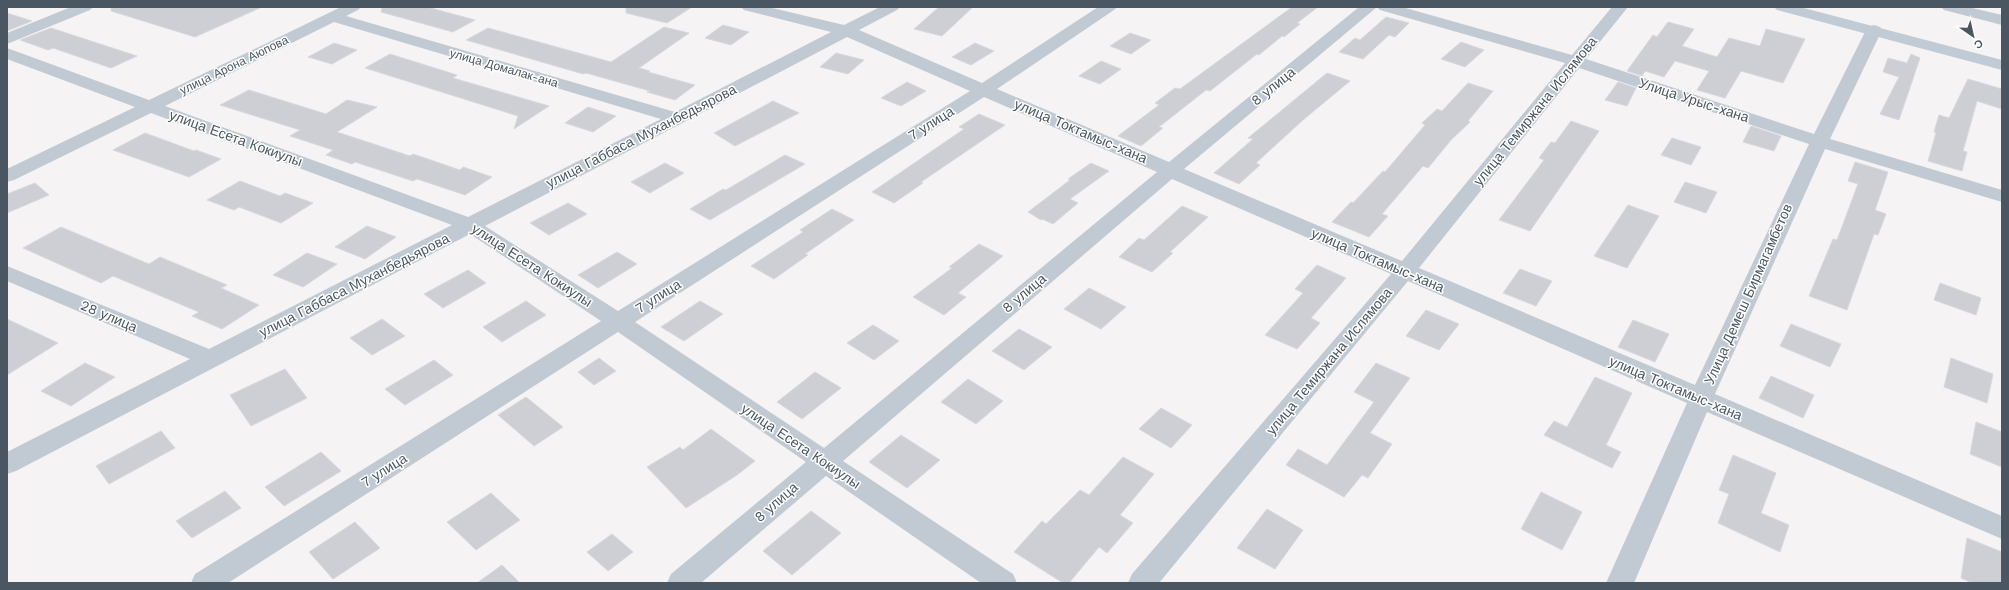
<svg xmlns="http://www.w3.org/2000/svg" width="2009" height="590" viewBox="0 0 2009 590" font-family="'Work Sans',sans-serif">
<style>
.building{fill:#cdcfd5;stroke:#d7d9de}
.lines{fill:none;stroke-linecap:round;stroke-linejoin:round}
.street{fill:#c1cad2;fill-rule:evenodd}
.secondary{fill:#c1cbd6;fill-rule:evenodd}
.labels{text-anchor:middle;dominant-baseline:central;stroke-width:3;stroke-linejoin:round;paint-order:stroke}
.far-street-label{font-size:12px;fill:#4a5661;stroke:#fff}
.street-label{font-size:14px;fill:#4a5661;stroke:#fff}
</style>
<rect width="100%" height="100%" fill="#f5f3f3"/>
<path class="building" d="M111,7h151l-67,30 -84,-26z
M382,7h45l48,13 -22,12 -72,-20z
M626,7h66l-25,16 -41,-10z
M939,7h34l-31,29 -28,-7z
M1292,7h26l-21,16 3,1 -16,13 -2,-1 -23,19 -2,-1 -47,37 -4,-1 -47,37 4,1 -22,18 -23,-10 41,-31 -4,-2 20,-15 5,1z
M7,13l25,8 -25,10z
M1386,17l23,6 -14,14 -6,-2 -26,24 -24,-7 16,-14 5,2z
M1668,22l26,7 -12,17 35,11 12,-19 31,8 6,-17 39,10 -22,44 -42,-12 -16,27 -28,-8 12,-19 -34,-10 -11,16 -19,-6 -3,5 -15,-5 26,-36 4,2z
M723,25l26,7 -18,13 -26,-7z
M664,27l25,6 -50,35 11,3 -2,1 47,13 -20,15 -28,-8 3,-1 -64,-18 -3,1 -117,-34 22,-12 123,34z
M51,28l86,28 -26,12 -58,-20 -5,2 -28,-10z
M1130,33l21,7 -20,14 -21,-8z
M1461,42l23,8 -19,17 -24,-8z
M334,43l23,7 -25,14 -24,-7z
M975,43l19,8 -23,14 -19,-8z
M836,53l28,7 -16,14 -28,-7z
M390,54l67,21 -4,3 96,28 -35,23 4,-13 -153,-48z
M1911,54l9,4 -21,62 -19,-6 19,-37 -16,-5 5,-14 19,5z
M1101,61l20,8 -21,15 -21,-8z
M1327,73l23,8 -47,39 -47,43 4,2 -21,19 -25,-11 39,-34 -5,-1z
M1968,79l34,10v20l-25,-8 -14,50 4,1 -5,19 -34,-10 8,-28 -2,-1 5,-17 10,3z
M907,82l19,9 -25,15 -20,-8z
M1618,82l18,6 -9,18 -22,-6z
M1468,83l25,8 -25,30 2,1 -19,18 -23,28 -5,-2 -41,48 6,2 -19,21 -37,-15 19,-20 2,1 30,-32 2,1 40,-47 -3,-2 15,-14 5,2z
M249,90l77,24 21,-14 30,7 -40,25 73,24 3,-2 47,16 3,-3 29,10 -27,18 -48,-16 -4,2 -58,-19 -3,2 -26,-9 7,-5 -43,-14 10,-6 -80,-25z
M773,101l26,12 -64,33 -21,-13z
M588,107l28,9 -23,16 -28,-9z
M979,114l26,11 -84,57 2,1 -29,20 -22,-11 92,-63 -5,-2z
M1571,121l28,10 -69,100 -31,-11 45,-60 -5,-2 12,-16 4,1z
M1751,126l30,10 -7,15 -31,-9z
M145,133l49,18 2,-1 25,9 -32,18 -76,-27z
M1672,138l29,9 -10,18 -30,-10z
M785,155l20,9 -95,56 -20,-11 33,-20 3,1z
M1855,162l33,10 -13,38 11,4 -8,21 -4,-1 -27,76 -38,-14 24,-57 4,1 21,-56 -10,-3z
M665,163l19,10 -34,20 -19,-11z
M1091,163l18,8 -39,28 8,4 -25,21 -11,-5 -1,1 -13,-8 42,-32 -2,-1z
M240,181l40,15 5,-3 28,10 -32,20 -42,-16 -5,3 -27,-10z
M1685,182l32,10 -11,21 -32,-11z
M35,183l14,12 -42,18v-19z
M568,203l19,11 -38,21 -19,-12z
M1628,205l31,11 -32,52 -33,-12z
M1182,206l26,11 -38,35 3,1 -21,19 -33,-15 20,-19 5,2z
M832,209l22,11 -49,34 3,1 -34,24 -23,-13 52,-34 -3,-2z
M367,226l29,11 -31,22 -30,-12z
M61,227l88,37 11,-7 67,28 -6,3 38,17 -37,24 -30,-13 7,-4 -86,-36 -12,7 -78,-35z
M979,244l24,12 -45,37 8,4 -22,18 -31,-18 39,-29 -3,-1z
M617,252l20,12 -39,24 -20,-13z
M307,253l30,11 -34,23 -30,-12z
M1317,265l29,13 -35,40 9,5 -23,26 -32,-14 38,-42 -8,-4z
M1520,269l32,12 -16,25 -33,-13z
M468,270l18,13 -43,25 -19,-14z
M1940,283l41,15 -5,17 -42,-15z
M1089,288l37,19 -25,22 -37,-20z
M526,301l20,14 -44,27 -19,-15z
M700,301l23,13 -39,27 -23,-14z
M1426,310l33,14 -20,26 -33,-14z
M7,319l51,24 -51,32z
M382,319l23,17 -33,19 -22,-17z
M1633,320l36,14 -14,28 -37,-15z
M1791,324l50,20 -11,23 -50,-21z
M873,325l26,16 -25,19 -27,-17z
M1019,329l33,18 -28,23 -32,-19z
M599,358l17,13 -22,14 -16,-13z
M1951,358l42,16 -6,29 -43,-16z
M434,360l19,15 -48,30 -20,-16z
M85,363l30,14 -44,29 -30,-15z
M1376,363l34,15 -40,55 22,11 -24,34 -6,-3 -18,22 -58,-32 12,-16 29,16 47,-63 -20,-10z
M285,369l22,29 -56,28 -21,-31z
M815,372l26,16 -39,31 -25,-17z
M1771,376l43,19 -11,23 -44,-20z
M1595,377l37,16 -26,52 15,7 -9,16 -68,-33 10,-14 13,6z
M968,379l35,22 -27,23 -35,-22z
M526,397l37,30 -29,19 -36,-31z
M1161,408l31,17 -21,23 -32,-19z
M1976,422l26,10v35l-32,-13z
M711,429l44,32 -18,14 -51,33 -39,-41 33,-20 3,3z
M161,431l14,17 -66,36 -13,-18z
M901,435l39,25 -33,28 -38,-26z
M321,452l20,19 -57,35 -19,-19z
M1733,455l43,18 -15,40 28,12 -9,27 -62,-29 11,-29 -10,-4z
M1123,457l31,17 -34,41 13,8 -26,30 -8,-6 -30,36h-6l-49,-31 28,-31 4,3 34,-34 9,5z
M225,491l16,17 -49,30 -16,-17z
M1541,492l41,20 -20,38 -41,-21z
M491,493l29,27 -44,30 -29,-28z
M1267,509l36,21 -28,39 -38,-21z
M811,511l30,22 -49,42 -29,-24z
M355,522l25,26 -47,31 -24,-27z
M612,534l21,18 -25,19 -21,-19z
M1967,538l35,14v31h-30l-11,-5z
M502,565l18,18h-43z"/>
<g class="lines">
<path class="street" d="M71,7h22l-3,3 -83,34v-11z
M341,7h20l-3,3 -12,6 329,96 156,-80 -87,-22 -3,-3h27l76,18 36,-18h20l-3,3 -38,20 123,53 116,-76h19l-3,3 -117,79 172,73 190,-155h18l-193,162 218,92 163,-198 -185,-53 -3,-3h25l170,48 40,-48h16l-42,52 228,75 52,-104 2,-3 6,-2 6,2 2,3 -52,109 172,51v12l-177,-53 -110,245 287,122v23l-295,-127 -73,171h-28l81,-180 -279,-122 -249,302h-31l4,-9 259,-300 -219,-95 -329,282 170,113 4,9h-36l-155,-107 -125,107h-34l4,-9 135,-112 -188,-130 -390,251h-37l4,-9 406,-253 -131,-87 -454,237 -9,3v-22l183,-93 -183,-78v-15l202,83 243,-124 -301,-112 -137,67 -7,2v-13l128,-62 -128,-48v-11l142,52zM334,22l327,97 -193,98 -303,-111zM847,37l123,54 -352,220 -133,-85zM1579,68l230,76 -114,241 -276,-117zM984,97l173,75 -333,276 -189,-126z
M1941,7h27l34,8v10l-58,-15z"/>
<path class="secondary" d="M1774,7h26l202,53v10l-225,-60z"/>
</g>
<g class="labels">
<g class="far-street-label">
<text transform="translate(234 65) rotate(-26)">улица Арона Аюпова</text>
<text transform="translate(504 68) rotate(16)">улица Домалак-ана</text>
</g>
<g class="street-label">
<text transform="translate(1273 86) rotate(-39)">8 улица</text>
<text transform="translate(1694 100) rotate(18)">Улица Урыс-хана</text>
<text transform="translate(1535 111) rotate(-51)">улица Темиржана Ислямова</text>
<text transform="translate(931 123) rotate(-32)">7 улица</text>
<text transform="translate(1081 131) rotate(23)">улица Токтамыс-хана</text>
<text transform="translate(641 136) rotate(-27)">улица Габбаса Муханбедьярова</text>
<text transform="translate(236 138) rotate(20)">улица Есета Кокиулы</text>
<text transform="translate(1378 260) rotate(23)">улица Токтамыс-хана</text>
<text transform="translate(532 265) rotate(33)">улица Есета Кокиулы</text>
<text transform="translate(354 285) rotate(-27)">улица Габбаса Муханбедьярова</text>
<text transform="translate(1024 293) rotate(-40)">8 улица</text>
<text transform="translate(1748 294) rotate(-66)">Улица Демеш Бирмагамбетов</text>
<text transform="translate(658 296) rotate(-32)">7 улица</text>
<text transform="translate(109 316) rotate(23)">28 улица</text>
<text transform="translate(1329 361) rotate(-50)">улица Темиржана Ислямова</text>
<text transform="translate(1676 388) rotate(23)">улица Токтамыс-хана</text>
<text transform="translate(801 446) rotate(34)">улица Есета Кокиулы</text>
<text transform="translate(384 470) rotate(-32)">7 улица</text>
<text transform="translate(776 502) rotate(-41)">8 улица</text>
</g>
</g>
<rect width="2009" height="590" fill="none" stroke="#4a5661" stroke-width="16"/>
<g transform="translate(1973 36) rotate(146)" stroke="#ffffff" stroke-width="3" paint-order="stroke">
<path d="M0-3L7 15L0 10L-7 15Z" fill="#4a5661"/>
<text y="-6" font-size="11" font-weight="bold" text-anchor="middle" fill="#4a5661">С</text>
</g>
</svg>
